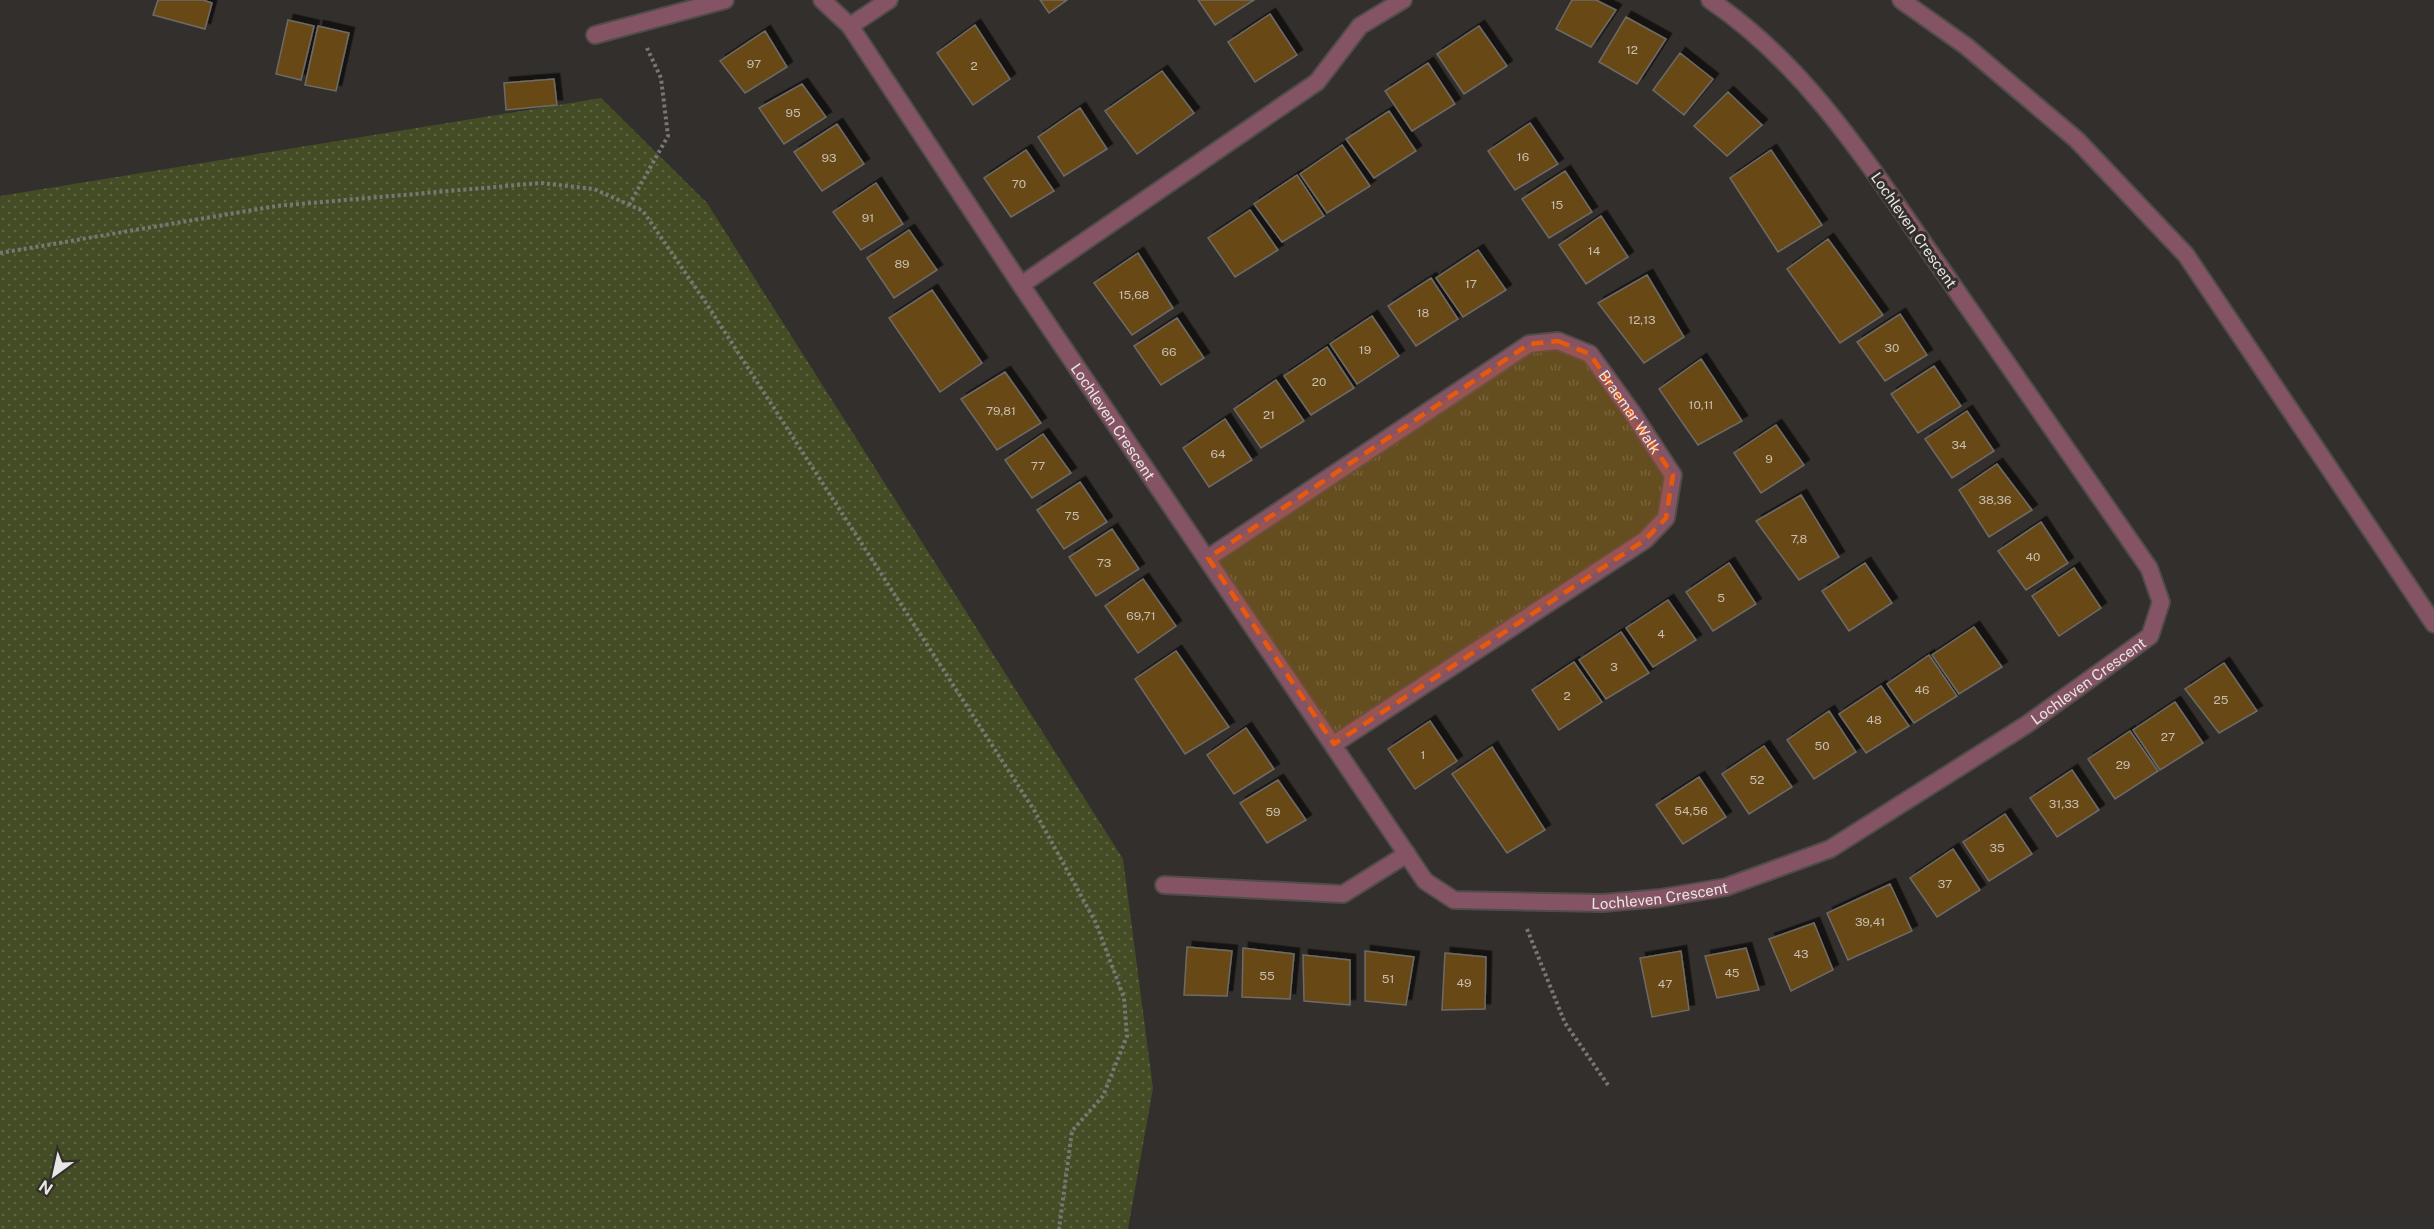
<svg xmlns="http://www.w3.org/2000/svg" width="2434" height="1229" viewBox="0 0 2434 1229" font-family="'Public Sans',sans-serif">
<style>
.grass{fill:url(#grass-dots)}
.park{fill:url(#park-tufts)}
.building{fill:#674819;stroke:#6e6b67;stroke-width:1.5;filter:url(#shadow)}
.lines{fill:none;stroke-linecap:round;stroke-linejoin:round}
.minor-casing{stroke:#4f4c49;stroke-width:20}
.path{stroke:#797774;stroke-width:4;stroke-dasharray:3 3;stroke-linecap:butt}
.minor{stroke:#845364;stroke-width:16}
.marked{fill:#e8590c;fill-opacity:0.2;stroke:#e8590c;stroke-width:4.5;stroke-dasharray:12 8;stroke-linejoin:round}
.labels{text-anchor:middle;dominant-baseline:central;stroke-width:6;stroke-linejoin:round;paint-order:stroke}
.number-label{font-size:12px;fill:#c8bfb1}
.street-label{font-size:15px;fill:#e8e7e4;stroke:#322f2c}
</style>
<defs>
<pattern id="grass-dots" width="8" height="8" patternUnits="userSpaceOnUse" patternTransform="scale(1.5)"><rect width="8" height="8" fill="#444c25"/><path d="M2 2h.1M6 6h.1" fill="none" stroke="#5f6644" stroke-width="1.8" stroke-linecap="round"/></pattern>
<pattern id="park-tufts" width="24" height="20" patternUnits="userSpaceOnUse" patternTransform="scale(1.5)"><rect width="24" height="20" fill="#444c25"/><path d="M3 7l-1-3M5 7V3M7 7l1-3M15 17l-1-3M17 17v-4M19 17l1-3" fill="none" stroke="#5f6644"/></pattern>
<filter id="shadow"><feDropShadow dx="5.5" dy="-5.5" stdDeviation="0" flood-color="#0009"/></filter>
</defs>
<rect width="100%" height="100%" fill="#322f2c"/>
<path class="grass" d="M601,98l106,105 416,656 30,229 -25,141h-1128v-1033z"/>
<path class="park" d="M1529,344l61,10 83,121 -7,43 -330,219 -128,-179z"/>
<path class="building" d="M158,0h45l9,3 -7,26 -52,-14z
M1040,0h27l-18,13z
M1198,0h56l-39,25z
M1572,0h24l20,10 -25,37 -35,-18z
M1270,14l27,41 -42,27 -27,-40z
M1626,17l40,22 -29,45 -38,-22z
M288,20l26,6 -13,54 -25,-6z
M975,25l35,54 -37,26 -36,-52z
M318,26l31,7 -13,58 -31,-6z
M1479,26l28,40 -43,28 -27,-40z
M765,31l22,36 -42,26 -25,-32z
M1680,53l33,26 -29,36 -31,-25z
M1428,63l27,41 -43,27 -27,-40z
M1162,71l32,42 -57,41 -32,-43z
M554,79l3,26 -51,5 -2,-27z
M802,84l24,33 -42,27 -25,-36z
M1728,92l34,33 -35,31 -33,-30z
M1080,108l27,41 -43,27 -26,-39z
M1389,111l27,40 -42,27 -28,-39z
M1530,123l28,41 -43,26 -27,-39z
M837,124l27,40 -42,27 -28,-39z
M1342,145l28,41 -43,27 -27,-39z
M1026,150l28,41 -43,26 -27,-39z
M1771,150l51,75 -44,27 -48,-74z
M1565,171l27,41 -43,26 -27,-39z
M1297,175l27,41 -42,26 -28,-38z
M876,183l27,41 -42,26 -28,-38z
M1250,210l28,40 -43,27 -27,-39z
M1601,216l27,41 -42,27 -27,-39z
M909,230l28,40 -43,28 -27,-40z
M1828,239l55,76 -43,28 -53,-74z
M1478,250l28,40 -43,27 -27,-39z
M1138,253l35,55 -41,27 -38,-52z
M1647,275l37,62 -40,26 -46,-60z
M1431,278l27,41 -42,27 -28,-40z
M932,290l50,73 -42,29 -51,-74z
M1900,314l27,41 -42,26 -28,-39z
M1372,316l27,40 -42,28 -27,-40z
M1177,318l27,40 -43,27 -27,-39z
M1327,347l27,41 -43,27 -27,-39z
M1701,359l41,62 -44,24 -39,-56z
M1934,366l27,40 -43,27 -27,-39z
M1005,372l36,51 -44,27 -36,-51z
M1276,380l28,41 -43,27 -27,-39z
M1967,411l27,40 -42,27 -27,-39z
M1225,419l27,41 -43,27 -26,-39z
M1776,425l28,40 -43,28 -27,-40z
M1043,434l28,39 -39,25 -27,-38z
M1997,464l35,46 -43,27 -30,-47z
M1080,482l27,40 -43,27 -27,-39z
M1801,495l38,62 -40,23 -43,-59z
M2041,522l27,41 -42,27 -28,-39z
M1112,529l27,40 -43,27 -27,-39z
M1729,563l27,41 -43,27 -27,-39z
M1865,563l27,40 -43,28 -27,-40z
M2074,568l27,40 -42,28 -27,-40z
M1143,579l33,47 -38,27 -33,-47z
M1668,600l28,40 -43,27 -27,-39z
M1974,627l28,40 -43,27 -27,-39z
M1621,632l28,41 -43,26 -27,-39z
M1176,651l53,76 -44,27 -50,-75z
M1929,655l28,41 -43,27 -27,-39z
M1574,662l28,40 -43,28 -27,-40z
M2224,663l33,48 -38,22 -34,-44z
M1881,686l28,40 -43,27 -27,-39z
M2175,702l28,41 -43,27 -27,-40z
M1829,711l27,41 -42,27 -27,-39z
M1430,721l27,40 -42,28 -27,-40z
M1246,728l28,41 -40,25 -27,-39z
M2130,731l28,40 -43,28 -27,-40z
M1764,746l28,41 -43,27 -27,-40z
M1492,747l53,83 -38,23 -55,-79z
M2072,770l27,40 -42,27 -27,-39z
M1699,777l27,40 -43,27 -27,-39z
M1278,780l28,40 -39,23 -27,-40z
M2005,814l27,40 -43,27 -26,-39z
M1953,849l27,41 -43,27 -27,-39z
M1890,884l22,47 -64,29 -21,-47z
M1814,923l19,47 -42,21 -22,-52z
M1187,947l45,4 -5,45 -43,-1z
M1243,948l51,6 -4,45 -48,-2z
M1746,948l13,42 -42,8 -12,-42z
M1365,951l49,6 -8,48 -41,-4z
M1681,951l8,59 -37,7 -12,-59z
M1445,953l41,4 -1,52 -43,1z
M1303,955l47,5v45l-46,-4z"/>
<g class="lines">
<g class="minor-casing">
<g id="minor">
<path d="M822,0l28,26"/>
<path id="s1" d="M889,0l-39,26 171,259 404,596 29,19 149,3 57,-5 66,-11 104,-38 196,-124 124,-89 11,-34 -12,-34c-68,-98 -136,-196 -204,-294 -69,-98 -134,-206 -235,-274"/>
<path d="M1901,0l65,46 111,94 109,115 248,369"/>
<path d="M595,35l130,-35"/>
<path d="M1021,285l296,-203 43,-56 43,-26"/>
<path id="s2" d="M1208,558l321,-214 29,-3 32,13 41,57 42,64 -7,43 -21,22 -311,204"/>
<path d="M1164,885l179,9 64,-40"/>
</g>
</g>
<path class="path" d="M629,205l39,-69 -7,-58 -14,-30
M0,253l276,-47 265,-23 53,6 49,22 63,92 328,507 62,113 28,75 3,38 -24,60 -31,35 -13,98
M1527,929l38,94 43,62"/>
<use href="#minor" class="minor"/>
</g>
<path class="marked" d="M1558,341l32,13 83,121 -7,43 -21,22 -311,204 -126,-186 321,-214z"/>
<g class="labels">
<g class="number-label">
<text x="1632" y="50">12</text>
<text x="754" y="64">97</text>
<text x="974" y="66">2</text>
<text x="793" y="113">95</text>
<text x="1523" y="157">16</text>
<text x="829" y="158">93</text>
<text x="1019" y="184">70</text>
<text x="1557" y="205">15</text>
<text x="868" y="218">91</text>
<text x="1594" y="251">14</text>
<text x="902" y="264">89</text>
<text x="1471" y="284">17</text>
<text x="1134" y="295">15,68</text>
<text x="1423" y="313">18</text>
<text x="1642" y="320">12,13</text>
<text x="1892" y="348">30</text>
<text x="1365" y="350">19</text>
<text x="1169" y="352">66</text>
<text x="1319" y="382">20</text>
<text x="1701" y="405">10,11</text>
<text x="1001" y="411">79,81</text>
<text x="1269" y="415">21</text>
<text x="1959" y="445">34</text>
<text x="1218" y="454">64</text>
<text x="1769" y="459">9</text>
<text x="1038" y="466">77</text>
<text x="1995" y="500">38,36</text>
<text x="1072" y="516">75</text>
<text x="1799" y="539">7,8</text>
<text x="2033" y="557">40</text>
<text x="1104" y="563">73</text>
<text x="1721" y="598">5</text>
<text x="1141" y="616">69,71</text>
<text x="1661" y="634">4</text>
<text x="1614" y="667">3</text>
<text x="1922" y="690">46</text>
<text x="1567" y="696">2</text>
<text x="2221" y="700">25</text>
<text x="1874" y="720">48</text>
<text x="2168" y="737">27</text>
<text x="1822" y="746">50</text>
<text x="1423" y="755">1</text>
<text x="2123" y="765">29</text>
<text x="1757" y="780">52</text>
<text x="2064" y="804">31,33</text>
<text x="1691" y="811">54,56</text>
<text x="1273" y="812">59</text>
<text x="1997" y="848">35</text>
<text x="1945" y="884">37</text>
<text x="1870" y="922">39,41</text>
<text x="1801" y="954">43</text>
<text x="1732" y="973">45</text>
<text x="1267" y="976">55</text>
<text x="1388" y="979">51</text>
<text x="1464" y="983">49</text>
<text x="1665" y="984">47</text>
</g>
<g class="street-label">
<text transform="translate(1914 230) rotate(55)">Lochleven Crescent</text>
<text stroke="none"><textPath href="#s2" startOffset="520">Braemar Walk</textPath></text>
<text stroke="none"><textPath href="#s1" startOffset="522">Lochleven Crescent</textPath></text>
<text stroke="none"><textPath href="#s1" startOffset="1804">Lochleven Crescent</textPath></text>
<text stroke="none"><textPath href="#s1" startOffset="1318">Lochleven Crescent</textPath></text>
</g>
</g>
<g transform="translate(54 1175) rotate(213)" stroke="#322f2c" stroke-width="4.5" paint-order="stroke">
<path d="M0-4.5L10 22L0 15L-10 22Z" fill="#e8e7e4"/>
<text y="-9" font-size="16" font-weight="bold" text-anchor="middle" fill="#e8e7e4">N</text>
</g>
</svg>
